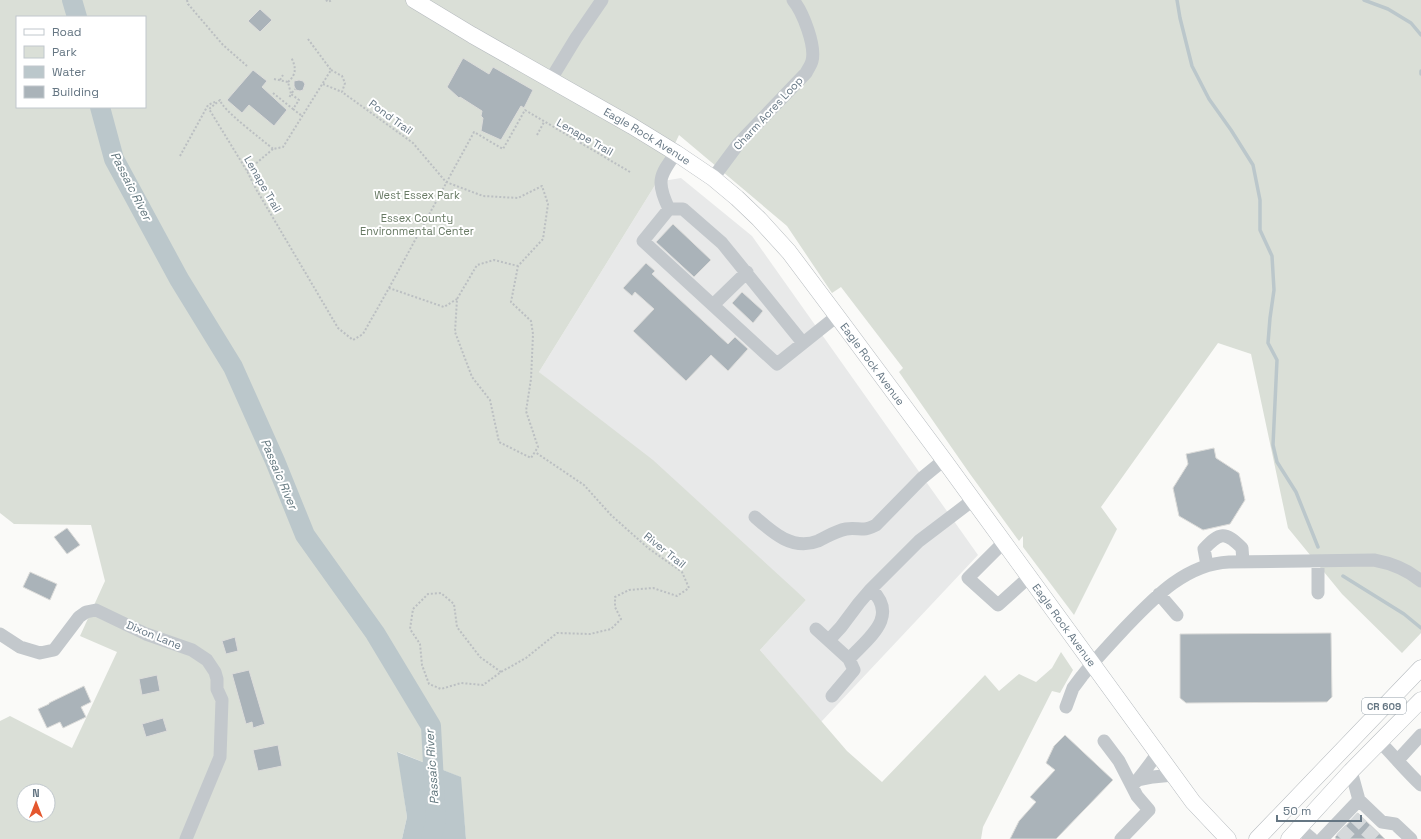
<svg xmlns="http://www.w3.org/2000/svg" width="1421" height="839" viewBox="0 0 1421 839" font-family="'Space Grotesk',sans-serif">
<style>
.built{fill:#e8e9e9}
.green{fill:#dadfd7;fill-rule:evenodd}
.water{fill:#bbc7cb}
.lines{fill:none;stroke-linecap:round;stroke-linejoin:round}
.stream{stroke:#bbc7cb;stroke-width:3.5}
.river{stroke:#bbc7cb;stroke-width:20}
.building{fill:#aab3b9;stroke:#dcdcda}
.minor-tunnel{stroke:#d5d9db;stroke-width:13;stroke-dasharray:13 6;stroke-linecap:butt}
.major-casing{stroke:#b5babe;stroke-width:17}
.path{stroke:#bbbfc2;stroke-width:2;stroke-dasharray:2 2;stroke-linecap:butt}
.minor{stroke:#c3c8cc;stroke-width:13}
.major{stroke:#fff;stroke-width:16}
.labels{text-anchor:middle;dominant-baseline:central;stroke-width:4;stroke-linejoin:round;paint-order:stroke}
.shield{fill:#fff;stroke:#939fa8;stroke-width:1}
.shield-label{font-size:10px;font-weight:bold;fill:#657683}
.street-label{font-size:11px;fill:#657683;stroke:#fff}
.park-label{font-size:11px;fill:#687a64;stroke:#fff}
.water-label{font-size:12px;font-style:italic;fill:#60757c;stroke:#fff}
</style>
<rect width="100%" height="100%" fill="#fafaf8"/>
<path class="built" d="M681,178l71,58 226,319 -157,167 -61,-72 46,-50 -267,-228 118,-190z"/>
<path class="green" d="M0,0h1421v633l-19,20 -60,-59 -54,-66 -37,-174 -33,-11 -117,164 16,22 -43,86 -51,-68v-11l-4,5 -49,-67 -71,-102 4,-4 -62,-81 -9,6 -45,-67 -108,-91 -22,47 -118,190 114,88 153,140 -46,50 87,101 35,31 103,-107 14,16 20,-17 17,8 16,-14 9,-16 12,18 -13,23 -8,-2 -69,136 -2,12h-515l-6,-62 -62,-25 9,65 -5,22h-402v-118l10,-5 62,32 45,-96 -37,-16 25,-55 -14,-56 -77,-1 -14,-11zM17,17h128v90h-128zM24,791h24v24h-24z"/>
<path class="water" d="M397,752l64,25 5,62h-64l5,-22z"/>
<g class="lines">
<path class="stream" d="M1177,0l3,18 12,48 17,33 22,31 22,35 7,35v30l12,26 2,34 -4,28 -2,25 9,17 -4,85 4,17 19,30 22,55
M1364,0l24,9 23,14 10,12
M1421,71v3
M1343,576l61,38 17,14"/>
<path class="river" d="M72,0l5,17
M100,107l14,52 65,120 54,88 42,94 30,74 70,98 56,93 5,94 -5,19"/>
</g>
<path class="building" d="M260,9l12,11 -12,12 -12,-11z
M463,58l26,16 4,-7 40,23 -9,18 -3,-2 -20,34 -20,-9 2,-13 -2,-2 1,-5 -22,-14 -1,1 -12,-11z
M253,70l14,11 -5,6 25,23 -13,16 -25,-21 -7,8 -15,-13z
M299,80l4,1 2,3 -2,6 -3,1 -4,-1 -2,-4v-5z
M673,224l38,36 -17,17 -38,-35z
M646,263l9,8 -3,3 76,70 7,-7 13,12 -20,22 -17,-16 -25,26 -53,-50 21,-22 -19,-17 -3,4 -9,-8z
M742,292l21,19 -10,12 -21,-20z
M1214,448l2,10 23,15 6,27 -15,24 -27,6 -24,-14 -6,-28 15,-24 -2,-10z
M67,528l13,17 -13,9 -13,-17z
M30,572l27,12 -7,16 -27,-13z
M1331,633l1,64 -5,5 -141,1 -6,-5v-64z
M235,637l3,14 -12,3 -4,-13z
M249,670l16,54 -12,4 -1,-6 -6,2 -14,-50z
M157,675l3,16 -18,4 -3,-16z
M84,686l7,16 -10,5 5,10 -23,11 -3,-6 -13,6 -9,-19 11,-5v-1z
M163,718l4,13 -21,6 -4,-13z
M1065,735l48,45 -57,59h-46l9,-18 17,-19 -6,-5 25,-27 -9,-7 8,-17z
M278,745l4,21 -24,5 -5,-21z
M1358,813l4,4 23,22h-49l-1,-2z"/>
<g class="lines">
<path class="minor-tunnel" d="M1341,839l21,-22
M1366,839l9,-10"/>
<g class="major-casing">
<g id="major">
<path id="s1" d="M414,0l58,35 160,91 44,27 37,25 24,20 22,21 30,33 48,64 107,144 249,342 35,37"/>
<path d="M1257,839l164,-171"/>
<path d="M1289,839l62,-68 70,-71"/>
</g>
</g>
<path class="path" d="M187,0l1,4 35,41 24,21
M326,0l2,2 4,-2
M308,39l23,31 -48,77 -10,2c-10,-9 -51,-39 -53,-49l-11,9 38,62 9,18 82,139 15,12 10,-6 26,-46 55,19 13,-8
M331,70l11,6 3,7 -3,9 71,51 33,39 37,14 35,2 24,-12 6,18 -5,35 -25,27 -7,36 20,19 2,13 -2,45 -5,32 12,36 -7,11 -32,-16 -9,-42 -18,-23 -17,-45 2,-33 20,-34 17,-5 24,6
M274,79l14,3 3,12 -2,4
M280,80l3,-5
M288,82c9,-8 8,-15 3,-25
M323,84l19,8
M273,93l20,16 6,-9 -8,-6 4,-5
M293,109l9,7
M537,135l7,-13
M180,156l28,-51 9,-4
M247,171l26,-22
M389,288l85,-156 29,17 22,-39 105,62
M501,672l-21,-15 -23,-30 -3,-23 -13,-11 -13,1 -15,15 -3,20 10,15 2,21 7,19 12,5 20,-6 22,2 18,-13 25,-14 31,-25 33,1 21,-5 10,-10 -6,-12v-10l14,-7 24,-2 24,8 12,-8 -7,-16 -34,-24 -37,-33 -27,-30 -49,-33"/>
<path class="minor" d="M551,79l25,-41 26,-38
M676,153c-17,23 -20,29 -7,56l-26,32 134,123 60,-48
M713,178l26,-35 67,-70c2,-4 5,-8 6,-12 4,-15 -9,-49 -19,-61
M669,209h14l39,34 81,100
M713,305l34,-33
M755,517c18,16 38,34 63,24 9,-4 17,-10 28,-12 6,-1 12,0 18,0 4,0 8,-2 12,-4l46,-47 22,-18
M1004,542l-36,36 30,27 31,-28
M1318,561v32
M1207,565l-3,-16c16,-17 21,-18 38,-1l1,14
M1159,594l18,21
M816,629l33,30 5,11 -22,26
M0,634l20,13 20,6 14,-3 25,-33 7,-5 10,-2 50,24 46,16 15,10 8,12 2,7v10l5,11 -2,57 -34,82
M829,640l12,-13 18,-24 12,-14 48,-48 54,-41
M849,659c19,-21 51,-42 22,-70
M1066,707l7,-19 9,-12c13,-16 27,-31 41,-46 29,-30 61,-66 106,-68l145,-2c16,3 34,10 47,21
M1104,741l15,20 18,35 12,14 -28,29
M1380,742c14,14 27,30 41,43
M1398,760l23,-25
M1351,771l8,29 23,22 13,2 16,15
M1138,780l15,-3 20,-2
M1132,786c9,-9 17,-21 25,-32
M1299,828l13,11
M1322,839l37,-39"/>
<use href="#major" class="major"/>
</g>
<g class="labels">
<rect class="shield" x="1362" y="698" width="44" height="16" rx="3"/>
<g class="shield-label">
<text x="1384" y="706">CR 609</text>
</g>
<g class="street-label">
<text transform="translate(768 113) rotate(-47)">Charm Acres Loop</text>
<text transform="translate(391 117) rotate(36)">Pond Trail</text>
<text stroke="none"><textPath href="#s1" startOffset="270">Eagle Rock Avenue</textPath></text>
<text transform="translate(585 137) rotate(30)">Lenape Trail</text>
<text transform="translate(263 184) rotate(60)">Lenape Trail</text>
<text stroke="none"><textPath href="#s1" startOffset="594">Eagle Rock Avenue</textPath></text>
<text transform="translate(665 550) rotate(39)">River Trail</text>
<text stroke="none"><textPath href="#s1" startOffset="918">Eagle Rock Avenue</textPath></text>
<text transform="translate(154 635) rotate(22)">Dixon Lane</text>
</g>
<g class="park-label">
<text x="417" y="195">West Essex Park</text>
<text x="417" y="218">Essex County<tspan x="417" dy="13">Environmental Center</tspan></text>
</g>
<g class="water-label">
<text transform="translate(131 186) rotate(63)">Passaic River</text>
<text transform="translate(279 474) rotate(67)">Passaic River</text>
<text transform="translate(432 767) rotate(-94)">Passaic River</text>
</g>
</g>
<rect x="16" y="16" width="130" height="92" fill="#ffffff" stroke="#c1c8cd"/>
<rect x="24" y="29" width="20" height="6" fill="#ffffff" stroke="#c1c8cd"/>
<text x="52" y="36" font-size="12" fill="#657683">Road</text>
<rect x="24" y="46" width="20" height="12" fill="#dadfd7" stroke="#c1c8cd"/>
<text x="52" y="56" font-size="12" fill="#657683">Park</text>
<rect x="24" y="66" width="20" height="12" fill="#bbc7cb" stroke="#c1c8cd"/>
<text x="52" y="76" font-size="12" fill="#657683">Water</text>
<rect x="24" y="86" width="20" height="12" fill="#aab3b9" stroke="#c1c8cd"/>
<text x="52" y="96" font-size="12" fill="#657683">Building</text>
<g transform="translate(36 803)"><circle r="19" fill="#ffffff" stroke="#c1c8cd"/>
<path d="M0-3L7 15L0 10L-7 15Z" fill="#e4572e"/>
<text y="-6" font-size="11" font-weight="bold" text-anchor="middle" fill="#657683">N</text>
</g>
<path d="M1277 815v6h84v-6" fill="none" stroke="#657683" stroke-width="2"/>
<text x="1283" y="815" font-size="12" fill="#657683" stroke="#ffffff" stroke-width="3" paint-order="stroke">50 m</text>
</svg>
